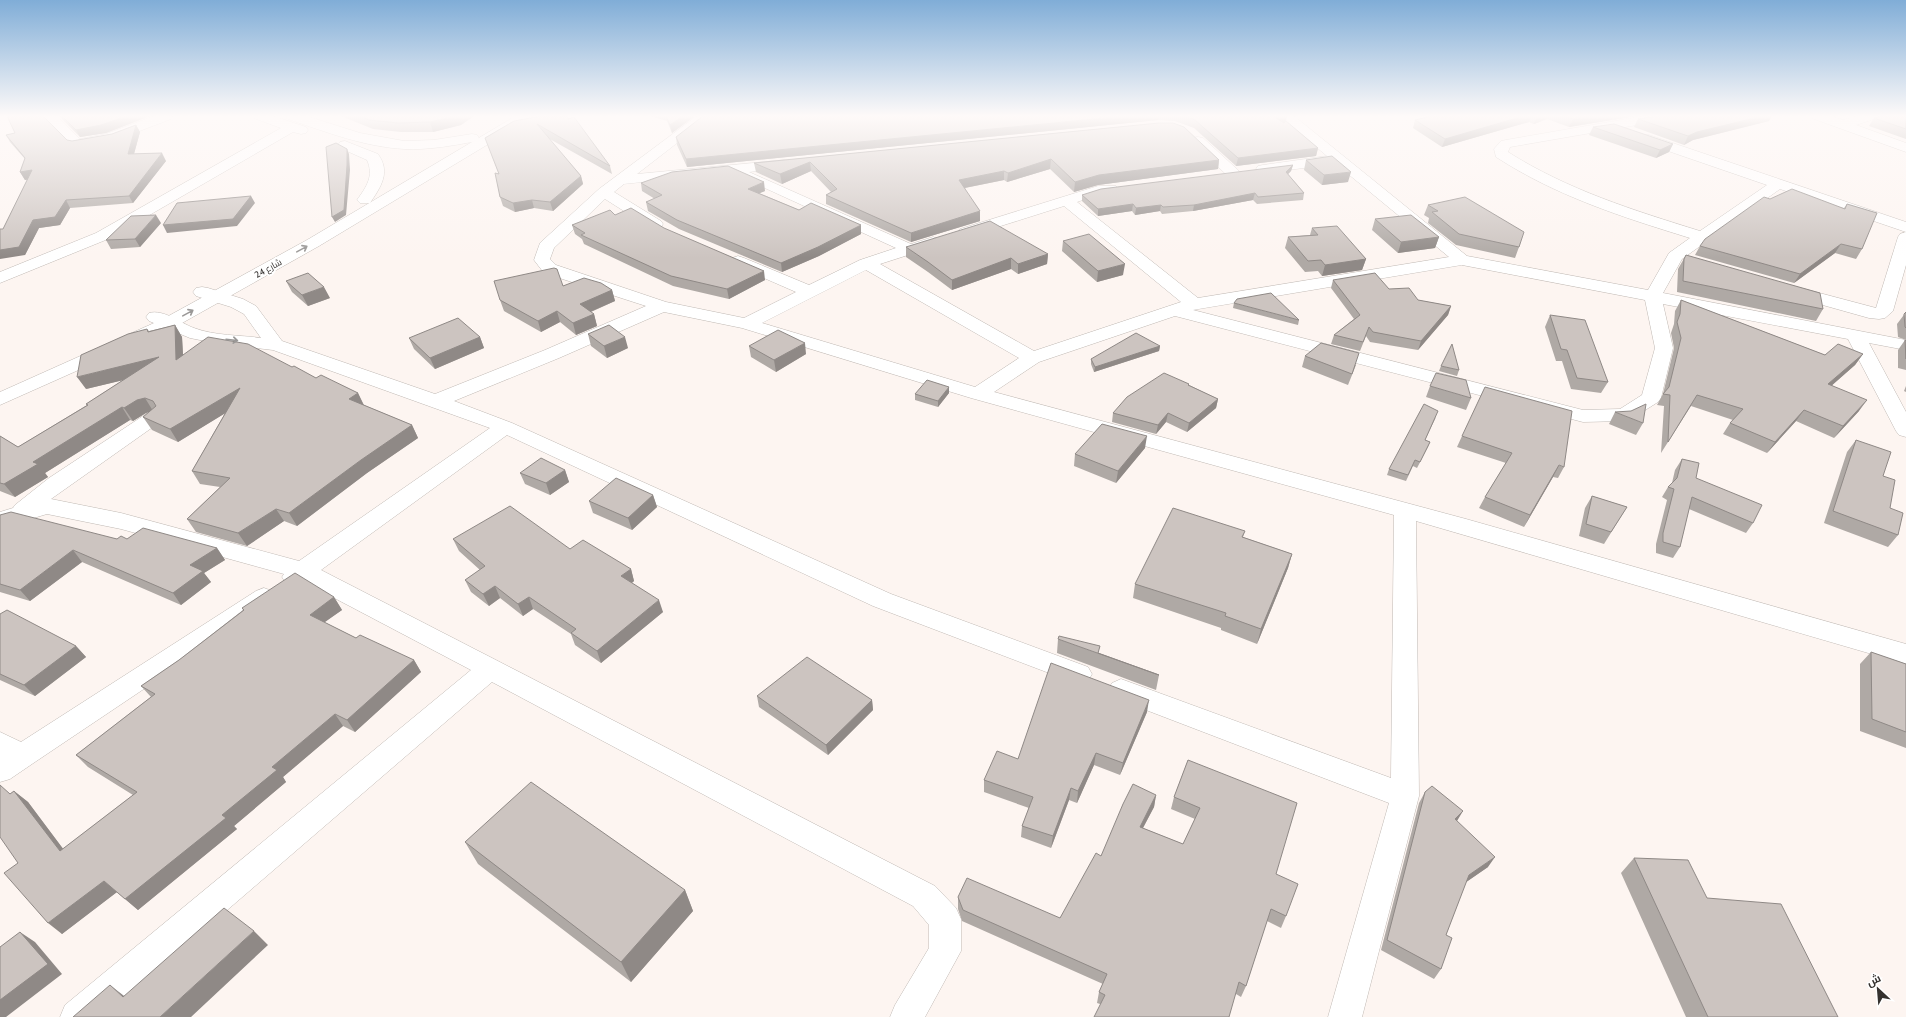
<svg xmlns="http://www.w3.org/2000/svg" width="1906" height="1017" viewBox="0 0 1906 1017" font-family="Cabin,Cairo,sans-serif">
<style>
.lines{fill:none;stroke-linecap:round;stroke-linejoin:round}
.minor-casing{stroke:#c0b9b4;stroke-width:1}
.tertiary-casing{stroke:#c0b9b4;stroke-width:1}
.minor{fill:#fff;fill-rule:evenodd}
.tertiary{fill:#fff;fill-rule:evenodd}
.wall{fill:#afa9a5}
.shaded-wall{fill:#8f8986}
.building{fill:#ccc4c0;stroke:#8f8986}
.oneway{stroke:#9a9897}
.labels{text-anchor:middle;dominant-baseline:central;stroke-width:4;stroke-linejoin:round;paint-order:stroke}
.far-street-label{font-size:9px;fill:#34312f;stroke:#fff}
</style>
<rect width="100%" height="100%" fill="#fdf5f1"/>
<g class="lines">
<g class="minor-casing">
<path id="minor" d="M42,116h15l23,23 26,-5 48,-18h19l-2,3 -55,21 -39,7 -5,-1z
M254,116h19l33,11 2,3 -2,3 -5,1 -8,-2 -185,107 -108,44v-11l96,-39 185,-105 -25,-9z
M286,116h20l54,17 44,8 30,-1 38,-6 5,1 2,3 -2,3 -5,1c-22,4 -44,8 -67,7 -40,-2 -79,-17 -117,-30z
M697,116h15l-75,58 147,-14 5,1 2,3 -2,3 -40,5 162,72 22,-7 6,2 2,3 -2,3 -59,19 154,87 147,-49 -117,-96 -98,31 -6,-2 -2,-3 2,-3 138,-43h18l2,3 -2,3 -16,2 -23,8 121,96 251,-41 -113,-93 -73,9 -5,-1 -2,-3 2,-3 5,-1 64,-9 -48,-40h15l173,140 181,34 21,-37 21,-15c-68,-21 -134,-42 -194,-81l-2,-8 7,-8 5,-1 138,-24h29l-2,3 -5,1 -156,27 -2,5c60,38 125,58 192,79l67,-46 -128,-44 -2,-3 2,-3h10l257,87v10l-126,-43 -98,70 -19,34 243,47v10l-37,-7 37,69v25l-7,-2 -3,-4 -48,-92 -185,-35 10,44 -12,50 -3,4 -27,17 -7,2 -41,1 -408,-106 -136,46 -45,30 472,127 440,125v20l-490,-143 3,275 -57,221h-34l61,-214 -277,-106 -4,-7 4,-7 9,-4 270,99 3,-263 -423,-117 -229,-70 -78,-16 -105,46 -105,43 58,22 379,171 197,73 4,7 -4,7 -9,3 -9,-3 -197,-75 -366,-171 -186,135 614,316 21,22 5,11v32l-36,66h-35l5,-12 34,-57v-23l-16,-19 -421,-224 -389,335h-43l5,-12 406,-335 -167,-88 -10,4 -8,-3 -4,-6 2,-3 -163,-45 -74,-15 -47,14v-16l13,-4 2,-3 34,-27 97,-64 7,-2 7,2 3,4 -3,4 -109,77 70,14 178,48 191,-133 -217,-78 -58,-7 -25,-5 -41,-17 -3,-4 3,-4c15,-4 31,10 45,15 21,8 46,7 67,10l-17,-24 -13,-7 -35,-11 -3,-4 3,-4 6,-1 6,1 35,11 13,7 26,35 153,53 110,-44 101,-44 -102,-33 -10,-13 6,-17 59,-54zM732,173l164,75 -36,12 -51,25 -65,-27 -6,-2 -6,2 -2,3 2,3 64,28 -52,26 -78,-16 -110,-37 -6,-6 4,-11 51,-49 44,28 6,2 6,-2 2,-3 -2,-3 -47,-29 10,-8zM1462,265l183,35 10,48 -13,47 -22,14 -37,1 -390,-100zM866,270l153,88 -44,29 -213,-64z
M1812,116h19l12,4 13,-4h20l-2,3 -18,6 50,18v9l-92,-33z
M1198,137l5,1 35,32 2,3 -2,3h-10l-35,-32 -2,-3 2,-3z
M345,141l33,13c13,18 3,33 -8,49h-10l-3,-3c10,-14 17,-24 10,-40l-27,-12 -2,-3 2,-3z
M1906,232v33l-13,46 -8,7 -6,1 -10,-1 -82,-23 -3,-4 3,-4 6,-1 83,22 22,-71 2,-3z
M264,588l8,3 4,6 -4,6 -240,161 -22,15 -10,3v-50l21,10 235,-151z"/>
</g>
<g class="tertiary-casing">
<path id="tertiary" d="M516,116h16l-2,3 -211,127 -144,81 -175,78v-13l163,-73 144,-79z"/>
</g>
<use href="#minor" class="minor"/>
<use href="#tertiary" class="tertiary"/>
</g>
<path class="wall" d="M59,116h91l-44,17 -26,4z
M341,116h133l-13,9 -28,7h-32l-28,-3z
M650,116h45l-23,17 -5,-12z
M703,116h583v5l32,27 -2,8 -80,10 -42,-38 -19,-7 -17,-1 -471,47 -10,-22 -1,-8z
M1428,116h208l-67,11 -22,-8 -13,5 -5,-2 -87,25 -29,-19 2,-8 14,-3z
M1906,116v23l-37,-13 5,-8z
M568,119l42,47 2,8 -64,-36 33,38 2,8 -30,27 -19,-3 -19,4 -12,-6 -3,-9 -1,-23 -14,-36 29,-17z
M1638,119l131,2 -76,19 -9,5 -50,-18z
M1159,123l60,37 -1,9 -120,16 -24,7 -24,-23 -43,13 -3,-2 -39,8 15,33 -69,21 -85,-38v-9l5,-3 -20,-21 -29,13 -26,-12 -2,-9z
M136,125l4,7 -6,22 32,7 -33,42 -63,5 -10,17 -21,3 -14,27 -22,-26 25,-50 -3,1 -5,-8 5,-13 -15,-17 -4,-7 9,-2 52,7 5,1 40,-7z
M1593,127l80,17 -4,8 -13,6 -67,-23z
M1306,160l42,22 -26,3 -18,-15z
M1293,165l-2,6 -3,3 16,19 -1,7 -46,4 -4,-4 -60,11 -31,3 -2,-3 -25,4 -3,-4 -34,5 -16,-15v-6z
M641,183l124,8 -6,2 40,17 62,24 -42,22 -37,16 -103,-43 -31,-18 -2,-9 9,-3 -13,-8z
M1770,199l74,9 3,-4 15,45 -6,10 -21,-6 -41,30 -99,-28 5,-9z
M1428,205l91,42 -4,11 -59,-13 -28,-22 1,-5 -5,-3z
M615,215l150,65 -36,19 -56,-13 -89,-42 -2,-5 -7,-5 -3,-9z
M1375,219l64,18 -4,11 -37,5 -26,-23z
M161,223l-21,24 -29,2 -5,-9z
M1312,228l54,31 -4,11 -40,6 -4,-5 -13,1 -20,-24 3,-11 22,-2z
M1063,241l60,34 -26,7 -35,-31z
M906,247l142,7 -1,10 -29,10 -7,-5 -59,21 -24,-18 -22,-15z
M1686,255l137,54 -7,12 -139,-29 1,-23z
M1333,280l56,9 29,11 33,6 -3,9 -30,35 -48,-8 -4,-6 -6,15 -29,-7 3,-9 20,-16 -23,-31z
M286,281l44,17 -22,8 -16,-14z
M563,286l49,4 3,11 -24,11 3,2 3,12 -21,9 -16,-13 -19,10 -37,-21 -4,-11z
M1681,300l144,55 38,-1 -8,11 -23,20 27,26 -25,27 -38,-17 -29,32 -44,-19 7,-11 3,-3 -42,-14 -30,47 3,-47 -7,-1 6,-11 11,-46 -3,-15 3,-9 1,-13z
M1234,303l65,17 -1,5 -65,-17z
M1906,312v28l-8,-3 -1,-13z
M1550,315l58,67 -7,11 -30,-4 -9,-28h-6l-11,-34z
M175,325l7,12 1,18 109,12 24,11 42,15 6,12 48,20 6,13 -51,35 -70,53 -13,-5 -37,25 -51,-14 -9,-13 33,-32 -20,-3 -8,-13 33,-58 -47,29 -26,-12 -9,-13 7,-6 -4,2 -13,8 -3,-1 -85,53 3,4 -33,20 -15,-6v-55l18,11 69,-42 -1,-1 37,-24 -37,9 61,-60 2,2z
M588,334l40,14 -21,10 -16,-12z
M480,337l4,11 -49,21 -21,-20 -5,-11z
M1905,340l1,1v29l-8,-2v-18z
M749,346l57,8 -30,18 -25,-15z
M1160,346l-1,5 -65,21 -3,-8v-5z
M1305,356l51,9 -8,20 -46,-18z
M1441,366l18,4 -2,6 -18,-5z
M1189,384v1l29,14 -2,9 -29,24 -21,-10 -10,12 -44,-12 1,-9z
M1430,386l41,12 -5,12 -40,-13z
M1906,386v6l-2,-1z
M949,393l-11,14 -23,-7v-6z
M1615,412l28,11 -7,12 -27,-11z
M1436,417l-11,23 5,2 -2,5 -11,21 -4,-2 -7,15 -19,-6 2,-6z
M1462,436l102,31 -6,11 -5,-1 -29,50 -45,-19 6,-11 21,-34 -49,-16z
M1856,440l27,36 7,32 8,27 -10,12 -64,-24 23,-71z
M1145,448l-29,35 -42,-17 1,-12z
M1682,459l14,19 57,45 -7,10 -57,-24 -9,38 -7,11 -17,-5v-9l11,-44 -5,-3 6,-10 4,-4 3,-13z
M565,470l4,12 -19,13 -25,-11 -5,-11z
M653,495l4,12 -25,23 -39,-17 -4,-12z
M1592,496l35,11 -23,37 -25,-8 6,-28z
M0,515l117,24h10l90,9 8,12 -21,13 7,9 -30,23 -99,-43 -52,39 -30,-9z
M1245,531l-2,6 49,17 -4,14 -31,76 -36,-14v-2l-88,-30 2,-14z
M453,539l117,10 61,20 3,12 -2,2 31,29 -62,51 -26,-18 -4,-11 -38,-25 -10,7 -23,-18 -11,8 -18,-14 -6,-12 15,-10 -21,-19z
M334,597l8,13 -18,12 32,16 58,22 7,12 -66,60 -12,-6 -60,51 3,5 -52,44 3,3 -99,81 -21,-18 -55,42 -44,-71 -8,-69 4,-3 14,11 35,47 70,-54 -45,-28 -12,-12 75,-58 -10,-11 38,-26 64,-50 -1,-2z
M0,614l76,32 10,11 -51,39 -35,-16z
M1058,639l101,36 -3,15 -99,-37z
M1871,652l35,12v84l-46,-17v-67z
M757,696l115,4 1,10 -45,45 -69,-48z
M1147,712l-27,63 -26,-10 -17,38 -8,-3 -18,48 -30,-11 1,-11 7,-18 -45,-16v-12l34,-21z
M1188,760l88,114 10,42 -5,12 -14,-7 -21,65 -5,11 -5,-3 -136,10 -3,-1 2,-11 4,-8 -141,-63 -4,-12v-12l102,21 41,-62 55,-61 -2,12 -11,21 40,16 12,-25 -24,-10 3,-12z
M1425,792l32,29 31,46 -22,15 -20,53 -5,34 -7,10 -53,-29 38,-147z
M465,842l220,48 8,21 -62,71 -153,-118z
M1634,858l73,40 131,119h-152l-65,-144z"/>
<path class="shaded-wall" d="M127,116h23l-44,17 -26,4 -4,-7z
M457,116h17l-13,9 -28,7 -3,-10z
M683,116h12l-23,17 -2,-8z
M1126,116h33l-1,4 -471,47 -1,-8z
M1524,116h7l-2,6 -87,25 3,-8z
M1537,116h11l-1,3 -13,5z
M1592,116h44l-67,11 4,-8z
M1763,116h9l-3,5 -76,19 -9,5 4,-9 9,-4z
M1287,117l-2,7 -9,-6z
M136,125l4,7 -8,29 -4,-7z
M1673,144l-4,8 -13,6 4,-8z
M1318,148l-2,8 -80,10 2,-8z
M347,149l2,5 1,16 -4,45 -11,7 -3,-5z
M162,153l4,8 -33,42 -4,-7z
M1051,159l-1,10 -43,13 1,-9z
M1219,160l-1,9 -120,16 -24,7 1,-10 24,-7z
M810,162l1,9 -29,13 -2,-10z
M1293,165l-2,6 -7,7 2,-6z
M32,170l5,8 -12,2 -5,-8z
M1004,171v9l-45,9v-9z
M1351,172l-3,10 -26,3 2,-10z
M581,176l2,8 -30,27 -3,-9z
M764,182l1,9 -15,6 -2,-8z
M1255,193l-2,7 -60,11 1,-6z
M251,196l4,7 -18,23 -70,7 -4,-8z
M66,200l4,8 -10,17 -21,3 -14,27 -25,4v-9l33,-30z
M532,200l2,8 -19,4 -2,-9z
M1133,204l-1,7 -34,5v-7z
M1161,205l-1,6 -25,4 1,-7z
M980,211v10l-69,21v-9z
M156,215l5,8 -21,24 -5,-8z
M861,225v9l-42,22 -37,16 -1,-9z
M1439,237l-4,11 -37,5 3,-11z
M1841,244l-6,9 -41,30 6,-9z
M1048,254l-1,10 -29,10v-10z
M1011,258v11l-59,21v-10z
M1366,259l-4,11 -40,6 3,-11z
M1125,264l-2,11 -26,7 1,-11z
M764,271l1,9 -36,19 -2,-10z
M324,287l6,11 -22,8 -6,-11z
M612,290l3,11 -32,14 -3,-11z
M1451,306l-3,9 -30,35 3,-9z
M557,311l3,11 -19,10 -3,-11z
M594,314l3,12 -21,9 -3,-12z
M175,325l7,12 2,36 -8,-13z
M480,337l4,11 -49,21 -5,-11z
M625,337l3,11 -21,10 -3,-12z
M805,343l1,11 -30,18 -2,-12z
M1160,346l-1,5 -65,21 1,-5z
M1863,354l-8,11 -34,30 7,-11z
M159,357l7,13 -80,19 -9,-12z
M949,387v6l-11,14v-6z
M240,388l7,12 -69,42 -8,-13z
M358,393l6,13 -15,-7z
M145,398l8,13 -7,2 -13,8 -9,-13 13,-8z
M1218,399l-2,9 -29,24 2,-9z
M1867,400l-8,11 -25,27 9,-12z
M122,407l8,13 -85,53 3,4 -33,20 -11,-13 29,-22z
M1804,410l-8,11 -29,32 8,-11z
M1168,413l-2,9 -10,12 2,-9z
M412,425l6,13 -51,35 -70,53 -8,-13 72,-53z
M1147,436l-2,12 -29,35 2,-12z
M1559,465l-6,12 -29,50 6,-12z
M565,470l4,12 -19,13 -4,-12z
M653,495l4,12 -25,23 -4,-12z
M276,509l8,12 -37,25 -9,-13z
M217,548l8,12 -21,13 7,9 -30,23 -8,-12 17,-28z
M73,550l9,12 -52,39 -10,-11z
M1292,554l-4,14 -31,76 4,-15z
M631,569l3,12 -9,7 -4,-12z
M495,586l5,12 -11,8 -6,-12z
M334,597l8,13 -24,17 -8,-12z
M529,597l4,12 -10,7 -5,-12z
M659,600l4,12 -62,51 -4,-12z
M76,646l10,11 -51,39 -11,-11z
M414,660l7,12 -66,60 -8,-12z
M872,700l1,10 -45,45 -2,-10z
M1149,700l-2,12 -27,63 3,-12z
M335,714l8,12 -60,51 3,5 -52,44 3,3 -99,81 -13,-11 97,-84 50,-48z
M1096,753l-2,12 -17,38 1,-12z
M1071,788l-2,12 -18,48 2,-12z
M14,791l14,11 45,60 -13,-11z
M1156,795l-2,12 -17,32 3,-12z
M1463,811l-6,10 -2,-2z
M1495,857l-7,10 -26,18 7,-10z
M104,881l13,11 -55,42 -14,-11z
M685,890l8,21 -62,71 -10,-20z
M254,931l14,14 -77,72h-31z
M20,932l15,10 27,32 -56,43h-6v-17z
M110,985l18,14 -5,-2z"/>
<path class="building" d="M7,116h36l24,24 5,1 40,-7 24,-9 -8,29 34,-1 -33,43 -63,4 -11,17 -22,3 -14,27 -19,3v-21h3l29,-59 -12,2 5,-14 -19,-23 9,-2z
M62,116h65l-26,9 -25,5z
M360,116h97l-27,6 -32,1 -29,-3z
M541,116h26l1,3 6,-2 36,49 -73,-42 44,52 -31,26 -18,-2 -19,3 -13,-6 -5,-24 4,1 -14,-36 29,-17z
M666,116h17l-13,9z
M703,116h422l-439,43 -10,-22z
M1185,116h101l1,1 -11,1 8,5 2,-2 32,27 -80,10 -43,-38z
M1432,116h92l-79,23 -30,-19z
M1564,116h28l-19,3z
M1656,116h107l-66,16 -9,4 -50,-17z
M1880,116h26v13l-32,-11z
M1159,123h14l11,4 35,33 -120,15 -24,7 -24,-23 -43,14 -4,-2 -45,9 21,31 -69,22 -85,-38 11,-6 -27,-27 -30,12 -26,-11z
M1614,124l59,20 -13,6 -67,-23z
M336,143l11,6v16l-3,45 -12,7 -6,-70z
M1332,156l19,16 -27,3 -18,-15z
M1293,165l-7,7 18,21 -46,4 -3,-4 -61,12 -31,2 -2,-2 -25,3 -3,-4 -35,5 -16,-14 19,-6z
M728,166l36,16 -16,7 51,21 12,-7 50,22 -43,22 -37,16 -104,-43 -31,-18 16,-7 -21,-12 31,-11z
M1792,189l53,20 2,-5 30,9 -15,36 -21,-5 -41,30 -100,-28 5,-7 59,-42 6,2z
M251,196l-18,23 -70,6 14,-22z
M1465,197l59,35 -5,15 -60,-13 -27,-22 6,-1 -10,-6z
M631,208l33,20 100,43 -37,18 -56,-13 -90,-41 4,-2 -13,-8 38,-15 5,5z
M156,215l-21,24 -29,1 25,-24z
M1411,215l28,22 -38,5 -26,-23z
M990,221l58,33 -30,10 -7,-6 -59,22 -24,-18 -22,-15z
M1337,226l29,33 -41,6 -4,-5 -13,1 -20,-24 30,-2 -6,-7z
M1089,234l36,30 -27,7 -35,-30z
M1686,255l134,38 3,16 -140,-28 1,-22z
M554,268l3,1 6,17 21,-8 17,5 11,7 -32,14 14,10 -21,9 -16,-12 -19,10 -38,-21 -6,-19z
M308,273l16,14 -22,8 -16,-14z
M1375,273l14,16 20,-1 9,12 33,6 -30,35 -48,-9 -4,-5 -6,15 -29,-7 26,-20 -27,-35z
M1271,293l28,27 -65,-17 3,-4z
M1681,300l144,55 13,-11 25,10 -35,30 39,16 -24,26 -39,-16 -29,32 -45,-19 13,-14 -46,-14 -29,47 2,-47 -7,-1 6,-7 12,-49 -4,-16 3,-8z
M1906,312v16l-1,-1 -1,-13z
M1550,315l35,5 23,62 -31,-4 -10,-28 -6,-1z
M458,318l22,19 -50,21 -21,-20z
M175,325l1,35 32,-23 40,7 44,23 2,-1 22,12 5,-3 37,18 -9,6 63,26 -51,35 -72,53 -13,-4 -38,24 -51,-14 43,-41 -38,-7 48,-83 -70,41 -27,-12 13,-11 -3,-5 -8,-3 -8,2 -13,8 -2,-1 -89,55 5,2 -34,20 -4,-1v-47l18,11 70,-42 -2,-1 73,-47 -82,20 4,-22 47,-21 19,-5 1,3z
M609,325l16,12 -21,9 -16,-12z
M778,330l27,13 -31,17 -25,-14z
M1136,333l24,13 -65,21 -4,-8z
M1905,340l1,1v18z
M1321,343l38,10 -7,21 -47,-18z
M1452,344l7,26 -18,-4z
M1164,373l25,11 -1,1 30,14 -29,24 -21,-10 -10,12 -45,-12 14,-16z
M1436,373l30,7 5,18 -41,-12z
M927,380l22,7 -11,14 -23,-7z
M1485,387l87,24 -8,56 -5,-2 -29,50 -45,-18 27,-44 -50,-17z
M1424,404l14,7 -13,29 5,2 -10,20 -5,-2 -7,15 -19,-6z
M1646,404l-3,19 -28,-11 16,-1z
M1102,424l45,12 -29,35 -43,-17z
M1856,440l35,12 -8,24 12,4 -5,28 13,5 -5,22 -65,-24z
M541,458l24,12 -19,13 -26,-10z
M1682,459l17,4 -3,15 66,27 -9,18 -61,-26 -12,50 -17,-5v-9l11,-44 -6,-2 9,-9z
M616,478l37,17 -25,23 -39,-17z
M1592,496l35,11 -16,25 -25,-8z
M510,506l60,43 13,-9 48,29 -10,7 38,24 -62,51 -26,-18 5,-4 -47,-32 -11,7 -23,-18 -12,8 -18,-14 20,-14 -32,-27z
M1173,508l72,23 -3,6 50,17 -31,75 -36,-13 1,-3 -91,-29z
M11,512l106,27 4,-3 6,3 16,-11 74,20 -27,17 13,6 -30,22 -100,-43 -53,40 -20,-6v-69z
M295,573l39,24 -24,18 46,23 4,-3 54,25 -67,60 -12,-6 -63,53 5,3 -55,45 4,3 -101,81 -21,-18 -56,42 -44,-50 14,-10 -18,-26v-52l10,9 4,-3 46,60 77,-59 -61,-37 79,-61 -14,-8 38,-26 65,-50 -2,-2z
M7,610l69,36 -52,39 -24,-11v-60z
M1059,636l41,10 -2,7 61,22 -101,-36z
M1871,652l35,12v68l-34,-13z
M807,657l65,43 -46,45 -69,-49z
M1051,663l98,37 -26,63 -27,-10 -18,38 -7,-3 -18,48 -31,-10 11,-29 -49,-17 13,-29 21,8z
M1188,760l109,43 -21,71 22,10 -12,32 -15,-7 -25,77 -7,-4 -10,35h-135l11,-22 -6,-3 8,-18 -144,-64 -5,-13 9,-19 93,40 36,-65 5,3 22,-52 10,-20 23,11 -16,32 43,17 17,-36 -26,-11z
M531,782l154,108 -64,72 -156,-120z
M1432,786l31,25 -8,8 40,38 -26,18 -23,60 6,3 -11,31 -54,-29 38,-148z
M1634,858l54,2 19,38 74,6 57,113h-130z
M224,908l30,23 -94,86h-87l37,-32 13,12z
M20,932l28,32 -48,36v-53z"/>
<defs><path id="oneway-shaft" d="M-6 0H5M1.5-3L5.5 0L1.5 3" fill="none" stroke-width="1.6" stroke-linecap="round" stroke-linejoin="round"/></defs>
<g class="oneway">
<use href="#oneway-shaft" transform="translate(302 249) rotate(-29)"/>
<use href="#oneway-shaft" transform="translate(188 313) rotate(-29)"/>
<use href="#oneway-shaft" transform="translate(232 340) rotate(6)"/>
</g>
<linearGradient id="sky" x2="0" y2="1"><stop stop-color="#80add7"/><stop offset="0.45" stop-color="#fefaf9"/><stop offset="1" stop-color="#fefaf9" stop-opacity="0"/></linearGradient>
<rect width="1906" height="258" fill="url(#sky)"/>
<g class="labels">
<g class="far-street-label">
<text transform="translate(268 268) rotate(-29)">شارع 24</text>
</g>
</g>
<g transform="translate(1878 989) rotate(334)" stroke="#ffffff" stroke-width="3" paint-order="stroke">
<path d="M0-3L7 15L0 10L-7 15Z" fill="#34312f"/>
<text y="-6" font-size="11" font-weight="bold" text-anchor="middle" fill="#34312f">ش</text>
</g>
</svg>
